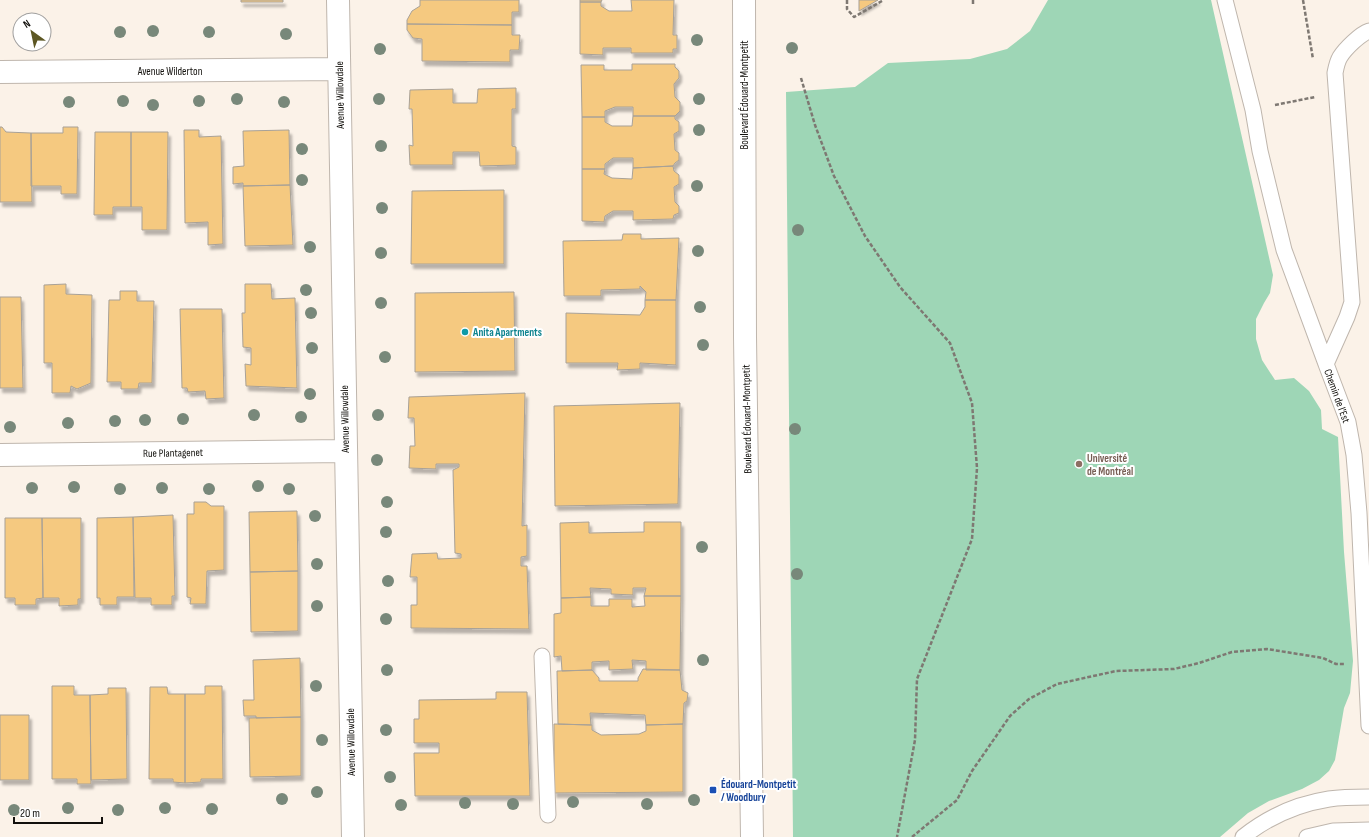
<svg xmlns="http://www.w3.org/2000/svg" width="1369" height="837" viewBox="0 0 1369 837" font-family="'Sofia Sans Condensed',sans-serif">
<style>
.green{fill:#9ed6b6}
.building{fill:#f5c980;stroke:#a8a197;filter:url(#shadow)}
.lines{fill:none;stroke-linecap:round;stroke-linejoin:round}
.lane-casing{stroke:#bfb6ad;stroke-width:17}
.street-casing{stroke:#bfb6ad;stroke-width:24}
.secondary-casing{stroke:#bfb6ad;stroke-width:24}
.path{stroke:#7e7872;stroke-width:2.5;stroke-dasharray:4 2;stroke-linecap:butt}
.lane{stroke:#fff;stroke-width:15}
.street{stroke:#fff;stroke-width:22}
.secondary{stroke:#fff;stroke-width:22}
.tree{fill:#78887a}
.culture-dot{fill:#0f9aa8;stroke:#fff;stroke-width:1.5}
.education-dot{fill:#8d6e63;stroke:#fff;stroke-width:1.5}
.transit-dot{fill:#1a4fb4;stroke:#fff;stroke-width:1.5}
.labels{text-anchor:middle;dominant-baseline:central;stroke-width:4;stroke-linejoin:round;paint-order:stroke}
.street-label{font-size:11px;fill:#12100c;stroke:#fff}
.culture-label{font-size:11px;font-weight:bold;fill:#0d838f;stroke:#fff;text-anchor:start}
.education-label{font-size:11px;font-weight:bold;fill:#785e54;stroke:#fff;text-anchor:start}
.transit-label{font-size:11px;font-weight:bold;fill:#164399;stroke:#fff;text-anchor:start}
</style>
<defs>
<filter id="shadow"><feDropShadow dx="2.5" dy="4.5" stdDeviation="1" flood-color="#0004"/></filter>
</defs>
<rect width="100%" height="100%" fill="#fbf2e8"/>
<path class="green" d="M1048,0h163l62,275 -3,18 -6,10 -8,16v20l6,21 13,20 19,-2 15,13 12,19 1,19 16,8 6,115 9,109 -3,32 -6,15 -9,52 -6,11 -10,9 -17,9 -33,12 -21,12 -28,24h-427l-7,-745 69,-5 33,-24 82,-4 37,-10 23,-18z"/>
<path class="building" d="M241,0h42v2h-42z
M420,0h99v12h-7v13l-105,-1v-4l5,-9 8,-5z
M580,0h22l-1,2h-21z
M631,0h43l-1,35h4v14h-4v4h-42v-5h-28v7l-23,-1v-52h21v4l8,5h23z
M859,0h19l-19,11z
M407,24l105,1v10h8l-1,15h-9v12l-88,-1v-22l-9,-1 -6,-8z
M632,64h43v3l4,4v7l-5,6 1,13 5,5v9l-5,5h-42v-9h-18l-10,4v6h-23l-1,-52h23v5h28z
M516,88v21h-4v37l4,1v18l-36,1 -1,-14h-26v13h-43l-1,-20 4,1 -1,-37h-3l1,-19 43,-1v14h24l1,-14z
M633,116h42v3l4,3v9l-5,3 1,16 4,3v7l-4,3 -2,3 -40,2v-10h-20l-8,6v5h-23v-52h23v5l7,4h20z
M0,127h2l4,5 25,1 1,69h-32z
M63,127h15l-1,67h-16v-8h-30v-53h32z
M184,130h15v7l22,-1 2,108 -15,1v-23l-23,1z
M289,130l1,55 -47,1v-3l-10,1v-17l11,-1 -1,-35z
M95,132h36v75h-18v8h-19z
M131,132h37l-1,98h-25v-23h-11z
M673,166l1,5 5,4v9l-5,3 1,15 4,4v7l-5,2 -1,4 -40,1v-9h-20l-8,5 -1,6 -22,-1v-52h23l-1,5 8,4 20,1 1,-11z
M290,185l3,60 -48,1 -2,-60z
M504,190v74h-93l1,-73z
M623,234h18v5l38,-1 -3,62h-31l1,-8 -6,-6v3l-39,1v6h-37l-1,-55 59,-1z
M66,284v10l26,1 -1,88 -14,6 -6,-3 -1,7h-18v-30h-8v-78z
M245,284h26l1,15 23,-1 2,90 -51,-2 -1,-22 6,1v-17l-8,-1 -1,-34h3z
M120,291h17v10h17l-2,82h-13l-1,6h-17v-7h-14l2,-82h11z
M514,292l1,79 -100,1v-79z
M0,297h21l2,91h-23z
M645,300h31v65l-36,-2v6l-23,1 1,-7h-52v-50l74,2 5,-8z
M180,309h42l2,89 -18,1 -1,-8 -17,1 -1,-4h-5z
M525,393l-3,133 5,-1v31l-6,1v9h6l2,63 -118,-1v-23h6v-28h-7l2,-23 25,-1 1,6 23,-1v-4l-6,-1 -2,-83 6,-3v-3h-23v5l-27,-1 1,-22h5l-1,-28h-6l1,-21z
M680,403l-2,101 -123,2 -1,-100z
M194,502h12l5,4h13v64l-17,1 -1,33h-16l1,-6 -4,-1v-83h7z
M297,511l1,60 -48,1 -1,-60z
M173,515l2,81h-3v9h-21v-7h-16l-2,-81z
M133,517l1,80h-17v8h-17v-7h-3v-80z
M5,518h37l1,80 -7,1v6h-21v-7h-10z
M42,518h39v81h-3v6l-19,1v-8h-16z
M589,522v11l55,-1v-10h37v74h-37l2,-8h-13v7l-22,-1v-5l-21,-1 1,9 -30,1 -1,-75z
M298,571v60l-47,1 -1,-60z
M644,596h37l-1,74h-34v-9l-14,-1 1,9 -24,1v-9l-17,1v8l-30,1 -1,-15 -7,1v-43l7,-1v-15l30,-1v9h18v-7h23v8l13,-1z
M300,658l1,59 -45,1v-2h-12l-1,-16h11l-1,-40z
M643,669l37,1 2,20 6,3 -1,8 -3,2 -1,21 -37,1 -1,-10 -55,-2 1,12 -33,-1 -1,-53 35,-1 7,8v3h39v-3z
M52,686h22v9h16l1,89h-14v-5h-25z
M205,686h17l1,93h-22v3l-16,1v-89h20z
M150,687h17l1,7h17v89l-12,-1v-3h-24z
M108,688h18l1,91 -36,1 -1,-85 18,-1z
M496,692h31l3,104h-115l-1,-43h25v-10h-25v-24h5v-19l77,-1z
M0,715h29v65h-29z
M301,717v59l-51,1 -1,-59z
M554,724l38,1v5l9,5 38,-1 7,-3v-6l37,-1v68l-129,1z"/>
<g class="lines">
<g class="lane-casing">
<path id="lane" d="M1225,0l28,110 7,41 24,99 42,114
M1369,31c-9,3 -24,18 -29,26 -3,5 -4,11 -5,16l17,229 -5,15 -21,47 22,58 6,33 5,58 10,213
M542,656l6,159
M1243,837c25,-20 54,-33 86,-38 13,-2 27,-2 40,-2
M1307,837l26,-6 36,-1"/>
</g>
<g class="street-casing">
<path id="street" d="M338,0l15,837
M0,72l339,-3
M0,455l345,-4"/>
</g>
<g class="secondary-casing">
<path id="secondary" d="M744,0l1,337 7,500"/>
</g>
<path class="path" d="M847,0v9l7,8 28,-16
M973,0v5
M1303,0l10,59
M801,78l14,47 19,51 31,60 35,51 50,56 22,60 5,65 -5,71 -55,140 -2,61 -18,97
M1275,105l40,-8
M912,837l45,-37 15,-29 38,-55 19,-17 28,-15 59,-13 58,-2 25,-6 33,-11 35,-3 56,9 13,6h8"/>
<use href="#lane" class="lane"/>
<use href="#street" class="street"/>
<use href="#secondary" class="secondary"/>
</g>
<g class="tree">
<circle cx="153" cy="31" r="6"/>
<circle cx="120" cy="32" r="6"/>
<circle cx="209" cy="32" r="6"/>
<circle cx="286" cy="34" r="6"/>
<circle cx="697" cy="40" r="6"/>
<circle cx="792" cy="48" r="6"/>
<circle cx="380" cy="49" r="6"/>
<circle cx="237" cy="99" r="6"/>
<circle cx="379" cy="99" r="6"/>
<circle cx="699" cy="99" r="6"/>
<circle cx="123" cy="101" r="6"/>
<circle cx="199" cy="101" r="6"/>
<circle cx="69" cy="102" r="6"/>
<circle cx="284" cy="102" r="6"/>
<circle cx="153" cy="105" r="6"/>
<circle cx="699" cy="130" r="6"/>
<circle cx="381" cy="146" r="6"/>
<circle cx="302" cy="149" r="6"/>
<circle cx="302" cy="180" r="6"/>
<circle cx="697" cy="186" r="6"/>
<circle cx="382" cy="208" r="6"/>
<circle cx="798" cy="230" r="6"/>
<circle cx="310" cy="247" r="6"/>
<circle cx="698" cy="251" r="6"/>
<circle cx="381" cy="253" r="6"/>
<circle cx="306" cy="290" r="6"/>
<circle cx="381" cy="303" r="6"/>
<circle cx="700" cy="307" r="6"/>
<circle cx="311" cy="313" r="6"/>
<circle cx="703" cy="345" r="6"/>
<circle cx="312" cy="348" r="6"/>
<circle cx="385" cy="357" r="6"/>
<circle cx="310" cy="394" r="6"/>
<circle cx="254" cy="415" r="6"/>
<circle cx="378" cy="415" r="6"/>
<circle cx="301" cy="417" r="6"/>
<circle cx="183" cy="419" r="6"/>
<circle cx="145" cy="420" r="6"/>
<circle cx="115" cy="421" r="6"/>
<circle cx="68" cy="423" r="6"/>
<circle cx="10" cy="427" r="6"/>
<circle cx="795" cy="429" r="6"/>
<circle cx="377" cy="460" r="6"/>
<circle cx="258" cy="486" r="6"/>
<circle cx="74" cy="487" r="6"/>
<circle cx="32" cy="488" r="6"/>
<circle cx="162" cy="488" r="6"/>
<circle cx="120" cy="489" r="6"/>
<circle cx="209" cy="489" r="6"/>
<circle cx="289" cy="489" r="6"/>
<circle cx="387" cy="502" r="6"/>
<circle cx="315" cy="516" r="6"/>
<circle cx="386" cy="532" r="6"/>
<circle cx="702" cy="547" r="6"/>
<circle cx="317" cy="564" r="6"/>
<circle cx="797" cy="574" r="6"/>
<circle cx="388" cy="581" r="6"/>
<circle cx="317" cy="606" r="6"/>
<circle cx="386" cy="619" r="6"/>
<circle cx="703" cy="660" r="6"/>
<circle cx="387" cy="670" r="6"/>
<circle cx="316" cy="686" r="6"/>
<circle cx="386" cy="730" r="6"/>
<circle cx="322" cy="740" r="6"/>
<circle cx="390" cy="777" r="6"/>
<circle cx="317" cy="792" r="6"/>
<circle cx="282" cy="799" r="6"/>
<circle cx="694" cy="800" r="6"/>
<circle cx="573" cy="802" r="6"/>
<circle cx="465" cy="803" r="6"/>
<circle cx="513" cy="804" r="6"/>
<circle cx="647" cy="804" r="6"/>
<circle cx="401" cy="805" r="6"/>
<circle cx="68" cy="808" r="6"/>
<circle cx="165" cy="808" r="6"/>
<circle cx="212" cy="809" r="6"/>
<circle cx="14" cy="810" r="6"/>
<circle cx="118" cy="810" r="6"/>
</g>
<circle class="culture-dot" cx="465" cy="332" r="4"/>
<circle class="education-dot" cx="1079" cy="464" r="4"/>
<rect class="transit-dot" x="709" y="786" width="8" height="8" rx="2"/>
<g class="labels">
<g class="street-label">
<text x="170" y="71">Avenue Wilderton</text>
<text transform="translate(340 95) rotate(-91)">Avenue Willowdale</text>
<text transform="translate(744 95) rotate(-90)">Boulevard Édouard-Montpetit</text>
<text transform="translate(1337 396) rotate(70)">Chemin de l'Est</text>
<text transform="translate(345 419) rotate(-91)">Avenue Willowdale</text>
<text transform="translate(747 419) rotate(-91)">Boulevard Édouard-Montpetit</text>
<text transform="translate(173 453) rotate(-1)">Rue Plantagenet</text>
<text transform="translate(351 742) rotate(-91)">Avenue Willowdale</text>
</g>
<g class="culture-label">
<text x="473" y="332">Anita Apartments</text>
</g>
<g class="education-label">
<text x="1087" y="458">Université<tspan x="1087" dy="13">de Montréal</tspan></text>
</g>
<g class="transit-label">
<text x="721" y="784">Édouard-Montpetit<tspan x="721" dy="13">/ Woodbury</tspan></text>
</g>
</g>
<g transform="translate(32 32) rotate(327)"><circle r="19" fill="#ffffff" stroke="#a09f9e"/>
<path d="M0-3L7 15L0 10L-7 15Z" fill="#5d5723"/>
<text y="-6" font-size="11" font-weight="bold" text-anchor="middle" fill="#12100c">N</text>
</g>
<path d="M14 817v6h88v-6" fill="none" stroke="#12100c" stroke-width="2"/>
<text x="20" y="817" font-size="12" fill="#12100c" stroke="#ffffff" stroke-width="3" paint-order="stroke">20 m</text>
</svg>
